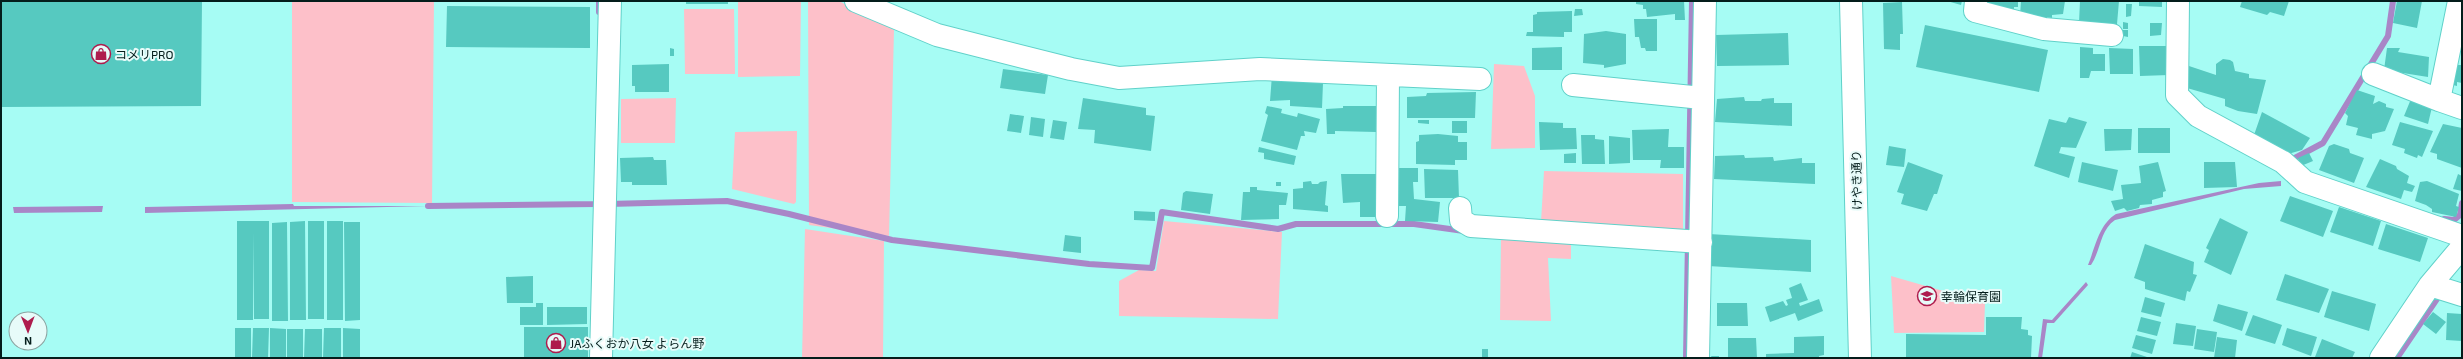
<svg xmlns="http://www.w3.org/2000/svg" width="2463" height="359" viewBox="0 0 2463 359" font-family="'Exo 2','Noto Sans JP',sans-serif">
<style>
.green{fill:#fdc0c9}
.water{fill:#a986c7}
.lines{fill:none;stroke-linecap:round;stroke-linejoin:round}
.stream{stroke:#a986c7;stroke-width:6}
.building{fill:#56c9c0}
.minor-casing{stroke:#60d1c9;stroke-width:24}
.tertiary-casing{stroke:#60d1c9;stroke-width:24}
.minor{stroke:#fff;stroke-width:22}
.tertiary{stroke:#fff;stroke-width:22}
.labels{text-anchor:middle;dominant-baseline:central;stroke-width:4;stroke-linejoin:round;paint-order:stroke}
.poi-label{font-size:12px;fill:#041d1b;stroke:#e7fbf9;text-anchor:start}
.street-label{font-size:12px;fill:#041d1b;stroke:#e7fbf9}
</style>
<rect width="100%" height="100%" fill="#a6fcf4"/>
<path class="green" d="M292,1h142l-2,202 -140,-1z
M738,1h63l-1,75 -62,1z
M808,1h31l55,29 -5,206 -80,-11z
M684,9h50l1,65h-50z
M1494,64l30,2 11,30v52l-44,1z
M676,98l-1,45h-54v-44z
M797,131l-1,71 -2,2 -62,-15 3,-57z
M1544,171l139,3v60l-142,-12z
M1164,221l118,11 -4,87 -159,-3v-35l20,-11 17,1z
M805,229l79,12 -1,117h-81z
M1501,237l70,5v17l-23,-1 3,63 -51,-1z
M1891,276l94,27 -1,29 -90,1z"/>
<path class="water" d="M1689,1h8l-7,357h-7z
M2281,181v5l-37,3 -129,31c-15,10 -14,30 -24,45h-3c7,-17 11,-41 28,-51l143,-31z
M293,204l1,2h134l-283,7v-6z
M103,206l-1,6 -88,1 -1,-6z
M2086,282l2,3 -34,38h-7l-5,35h-4l5,-39 9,1z"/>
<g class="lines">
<path class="stream" d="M599,12v-11
M2293,159l30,-16 65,-107 5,-35
M608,204l119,-3 62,13 103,26 197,24 63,4 10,-56 116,17 18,-5h118l50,7
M428,206l168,-2v-4
M2444,219l10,1 6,-5 2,-12
M2397,358l44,-65"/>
</g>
<path class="building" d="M1,1h201l-1,105 -200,1z
M686,1h42v3h-42z
M1636,1h48l1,19h-10v-6l-28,3 -1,-8h-3v-4l-7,-1z
M1947,1h15l-1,4z
M1988,1h30v6h-4v3l-27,-1z
M2021,1h44l-2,13 -11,1v3l-5,-1v2l-27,-3z
M2080,1h39l-2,23 -38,-1z
M2139,1h23v6l-23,-1z
M2242,1h47l-5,15 -14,-4 -3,3 -27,-8z
M2397,1h25l-5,27 -24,-5z
M1902,2l1,32h-3v16l-16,-1 -1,-46z
M2126,4h6l-1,12 -5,1z
M447,6l143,1v41l-144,-1z
M1575,9h7l1,6 -9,1z
M1572,11v21h-8v5l-38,-1 1,-4h6v-17l4,-1v-2z
M1634,19h23v32h-11l-1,-3h-4l-2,-11h-4z
M2123,22l5,1v6h-5z
M2150,23h12l-1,12 -11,1z
M1925,25l123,25 -9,42 -123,-25z
M2123,30h5v7l-5,-1z
M1606,31l20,3v30l-22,4v-3l-21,-2 1,-29z
M1788,33l1,32 -72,1 -1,-31z
M2139,46h30v29l-29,1z
M1562,47v23h-30v-22z
M2080,47l13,1v6h12v17h-14l-2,7h-9z
M670,48l4,1v7h-4z
M2109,48l24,1v25h-23z
M2387,48h13l-2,4 31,5 -1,20 -44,-7z
M2223,59l7,1 3,2 2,9 14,3v4l17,2 -9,34 -19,-3 -13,-5v-7l-38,-11 -1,-23 30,10v-11z
M669,64v28h-34v-6h-3v-21z
M2456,65h6v18l-5,-1v4l-4,-1z
M1003,69l45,6 -3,19 -45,-6z
M1272,75h39v8h12l-1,25 -32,-2v-6l-20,1z
M2357,90l18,6 -2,8 6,-3 7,3v3l8,2 -9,22 -13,3v5l-16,-4 2,-7 -12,-3 2,-9 -3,-3z
M1476,92l-1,26h-68v-21l19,-1 1,-3z
M1744,97l1,4h16l1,-2 12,-1v5h18v23l-77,-4 2,-23z
M1083,98l63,10v7l9,1 -4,35 -57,-8 1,-13 -17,-1z
M2411,99l21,8 -4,17 -24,-8z
M1267,106l15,3 -1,4 16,4 1,-4 22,6 -4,14 -12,-2 1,5h-4l-4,14 -36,-9 7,-26 -3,-2z
M1343,106h33v26l-41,-1v3h-8l-1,-25 17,-1z
M2262,112l48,26 -8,12 -14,4 -34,-19z
M1010,114l14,2 -3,17 -14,-2z
M1031,117l14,2 -2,18 -14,-2z
M2069,117l18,5 -11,26 -15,-1 -2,6 16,4 -6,21 -35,-12 15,-47 17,4z
M1053,120l14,2 -3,18 -14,-2z
M1418,120h11v4l-11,-1z
M1452,121h15v12h-15z
M1539,122l24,1v5h13l1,21 -37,1z
M2400,122l33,9 -11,26 -4,-2 -1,3 -13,-5 1,-4 -13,-4z
M2443,124l19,4v40l-25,-9v-5l-7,-2z
M2138,128h32v25h-32z
M1669,129l-1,18h16v21h-24l1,-8h-28l-1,-30z
M2104,129h28l-1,21 -26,1z
M1438,134l20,2v6h9v18h-12v5l-39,-1v-22l3,-1v-6z
M1581,135h14v4l9,1 1,24h-23z
M1609,136l21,2v25l-21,1z
M2334,144l15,5 1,4 14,5 -10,25 -35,-13 10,-24z
M1889,146l17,3 -2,18 -18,-2z
M1259,147l37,9 -2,9 -30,-6v-6l-6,-1z
M1576,153v10h-12v-9z
M2309,153l4,8 -12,5 -3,-8z
M1744,155l1,3 28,-1 1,4 28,-3v5h13v21l-101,-5 1,-23z
M653,157l1,3h12l1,25h-35v-3h-11l-1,-24z
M2380,159l16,7 1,3 12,7 -2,7 8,3 -3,6 -8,-2 -3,9 -35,-12z
M1908,162l35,13 -6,19h-3l-7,17 -26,-7 3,-10 -7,-2z
M2082,162l36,8 -5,21 -35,-9z
M2158,162l8,29 -3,1v5l-11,3v4l-12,1 -1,3 -12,3 -3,-3 -9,3 -4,-10 12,-2 -2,-14 20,-2 -2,-17z
M2204,162h31l2,25 -33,1z
M1392,168h26v14h-5l1,17 26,3 -2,20 -33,-1 1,-15h-16z
M1424,169l34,1 1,28h-34z
M1341,174h35v6l3,1 -4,36h-15v-15l-17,1z
M2458,174l4,2v15l-9,-2z
M1311,181l1,3h6l2,-2 7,-1 -2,24 3,1v6l-35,-3v-20l10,-1v-6z
M2427,181l32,13 -3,12 3,1 -3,10 -24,-5v-3l-6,-4 -11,-4 5,-19z
M1276,182h5v4h-5z
M1250,187h7v3l31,3 -2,12h-7v14l-38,1 2,-28h7z
M1186,191l27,3 -3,20 -29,-4 2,-17z
M2290,196l43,15 -10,26 -43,-16z
M2339,207l42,14 -8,25 -43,-14z
M1134,211l21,1v9l-21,-1z
M2220,218l28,14 -17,43 -27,-13 5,-12 -3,-2z
M237,221h32v98h-15l-1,-87v88h-16z
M305,221l1,99h-16v-98z
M308,221h16v98h-16z
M327,221h16v99h-16z
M287,222l1,99h-16v-98z
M344,222h16v98l-15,1z
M2386,224l42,14 -8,24 -42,-13z
M1709,234l102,6v32l-103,-6z
M1065,235l16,2v16l-18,-2z
M2145,244l49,18 -1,12 4,1 -7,17 -3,-1 -2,10 -40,-12v-7l-11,-4z
M2285,274l44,15 -10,24 -43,-13z
M533,276v27h-26l-1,-26z
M1801,283l7,17 -9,3 1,3 19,-7 4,12 -25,10 -3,-8 -25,9 -5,-15 18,-6 3,5 2,-1 -2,-5 6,-2 -3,-10z
M2332,291l44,13 -7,27 -45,-14z
M2145,297l20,6 -4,14 -20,-5z
M536,303h7v22h-23v-18h16z
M1717,303h30l1,23h-31z
M2218,304l30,8 -6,19 -29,-10z
M547,307h40v17l-40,1z
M2433,312l13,10 -10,12 -13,-10z
M2447,313l15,1v27l-16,-1z
M2253,315l29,10 -7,19 -30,-9z
M1986,317h36l-1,12 7,1v5l4,1 -1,22h-125v-24l80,1z
M2141,317l20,5 -4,14 -20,-5z
M2176,323l20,3 -3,20 -20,-2z
M524,327h64v31h-64z
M235,328h16v30h-16z
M253,328h16l-1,30h-16z
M270,328l16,1v29h-16z
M324,328h17v30h-18z
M343,328l17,1v29h-17z
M2287,328l30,9 -6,19 -29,-11z
M287,329h16v29h-16z
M305,329h17v29h-18z
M2197,329l20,3 -3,20 -20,-3z
M2136,335l20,5 -4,14 -20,-6z
M1824,336v19l-5,1v2h-53v-4l28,-1v-16z
M2217,337l20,3 -2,18h-21z
M1728,338h28l1,20h-29z
M2322,339l33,13 -3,6 -37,-1z
M1482,349h6v9h-6z
M2132,352l18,6h-20z
M1711,356h8v2h-7z"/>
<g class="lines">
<g class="minor-casing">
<path id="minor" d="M856,1l81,34 134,34 48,9 141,-9 220,10
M1976,1l-1,10 69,18 68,6
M2178,1l-1,94 21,21 85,46 22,20 157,54
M2459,1l-20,99 23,8
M2373,74l66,26
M1573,85l129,13
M1460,208l1,12 10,6 230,16
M1387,216l1,-141
M2430,285l32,10
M601,358l9,-357
M1698,358l7,-357
M2381,358l49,-73 32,-38"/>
</g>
<g class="tertiary-casing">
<path id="tertiary" d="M1851,1l9,357"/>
</g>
<use href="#minor" class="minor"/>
<use href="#tertiary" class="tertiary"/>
</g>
<defs>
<g id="shop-ring" transform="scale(1)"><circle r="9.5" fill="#e7fbf9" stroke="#ae1c4d" stroke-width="1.5"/><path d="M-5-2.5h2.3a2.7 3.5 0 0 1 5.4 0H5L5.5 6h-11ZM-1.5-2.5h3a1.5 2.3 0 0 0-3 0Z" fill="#ae1c4d"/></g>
<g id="school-ring" transform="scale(1)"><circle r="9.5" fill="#e7fbf9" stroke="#ae1c4d" stroke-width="1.5"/><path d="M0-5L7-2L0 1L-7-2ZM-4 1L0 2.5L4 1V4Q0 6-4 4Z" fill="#ae1c4d"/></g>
</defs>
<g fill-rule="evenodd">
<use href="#shop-ring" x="101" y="54"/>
<use href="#school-ring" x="1927" y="296"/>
<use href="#shop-ring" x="556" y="343"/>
</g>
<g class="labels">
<g class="poi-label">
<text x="115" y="54">コメリPRO</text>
<text x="1941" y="296">幸輪保育園</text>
<text x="570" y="343">JAふくおか八女 よらん野</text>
</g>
<g class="street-label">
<text transform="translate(1856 180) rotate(-91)">けやき通り</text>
</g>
</g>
<rect width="2463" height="359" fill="none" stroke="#041d1b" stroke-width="4"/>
<g transform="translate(28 331) rotate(179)"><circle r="19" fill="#e7fbf9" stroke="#8ca2a0"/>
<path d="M0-3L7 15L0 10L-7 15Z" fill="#ae1c4d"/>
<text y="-6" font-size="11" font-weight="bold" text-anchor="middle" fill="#041d1b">N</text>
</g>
</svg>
